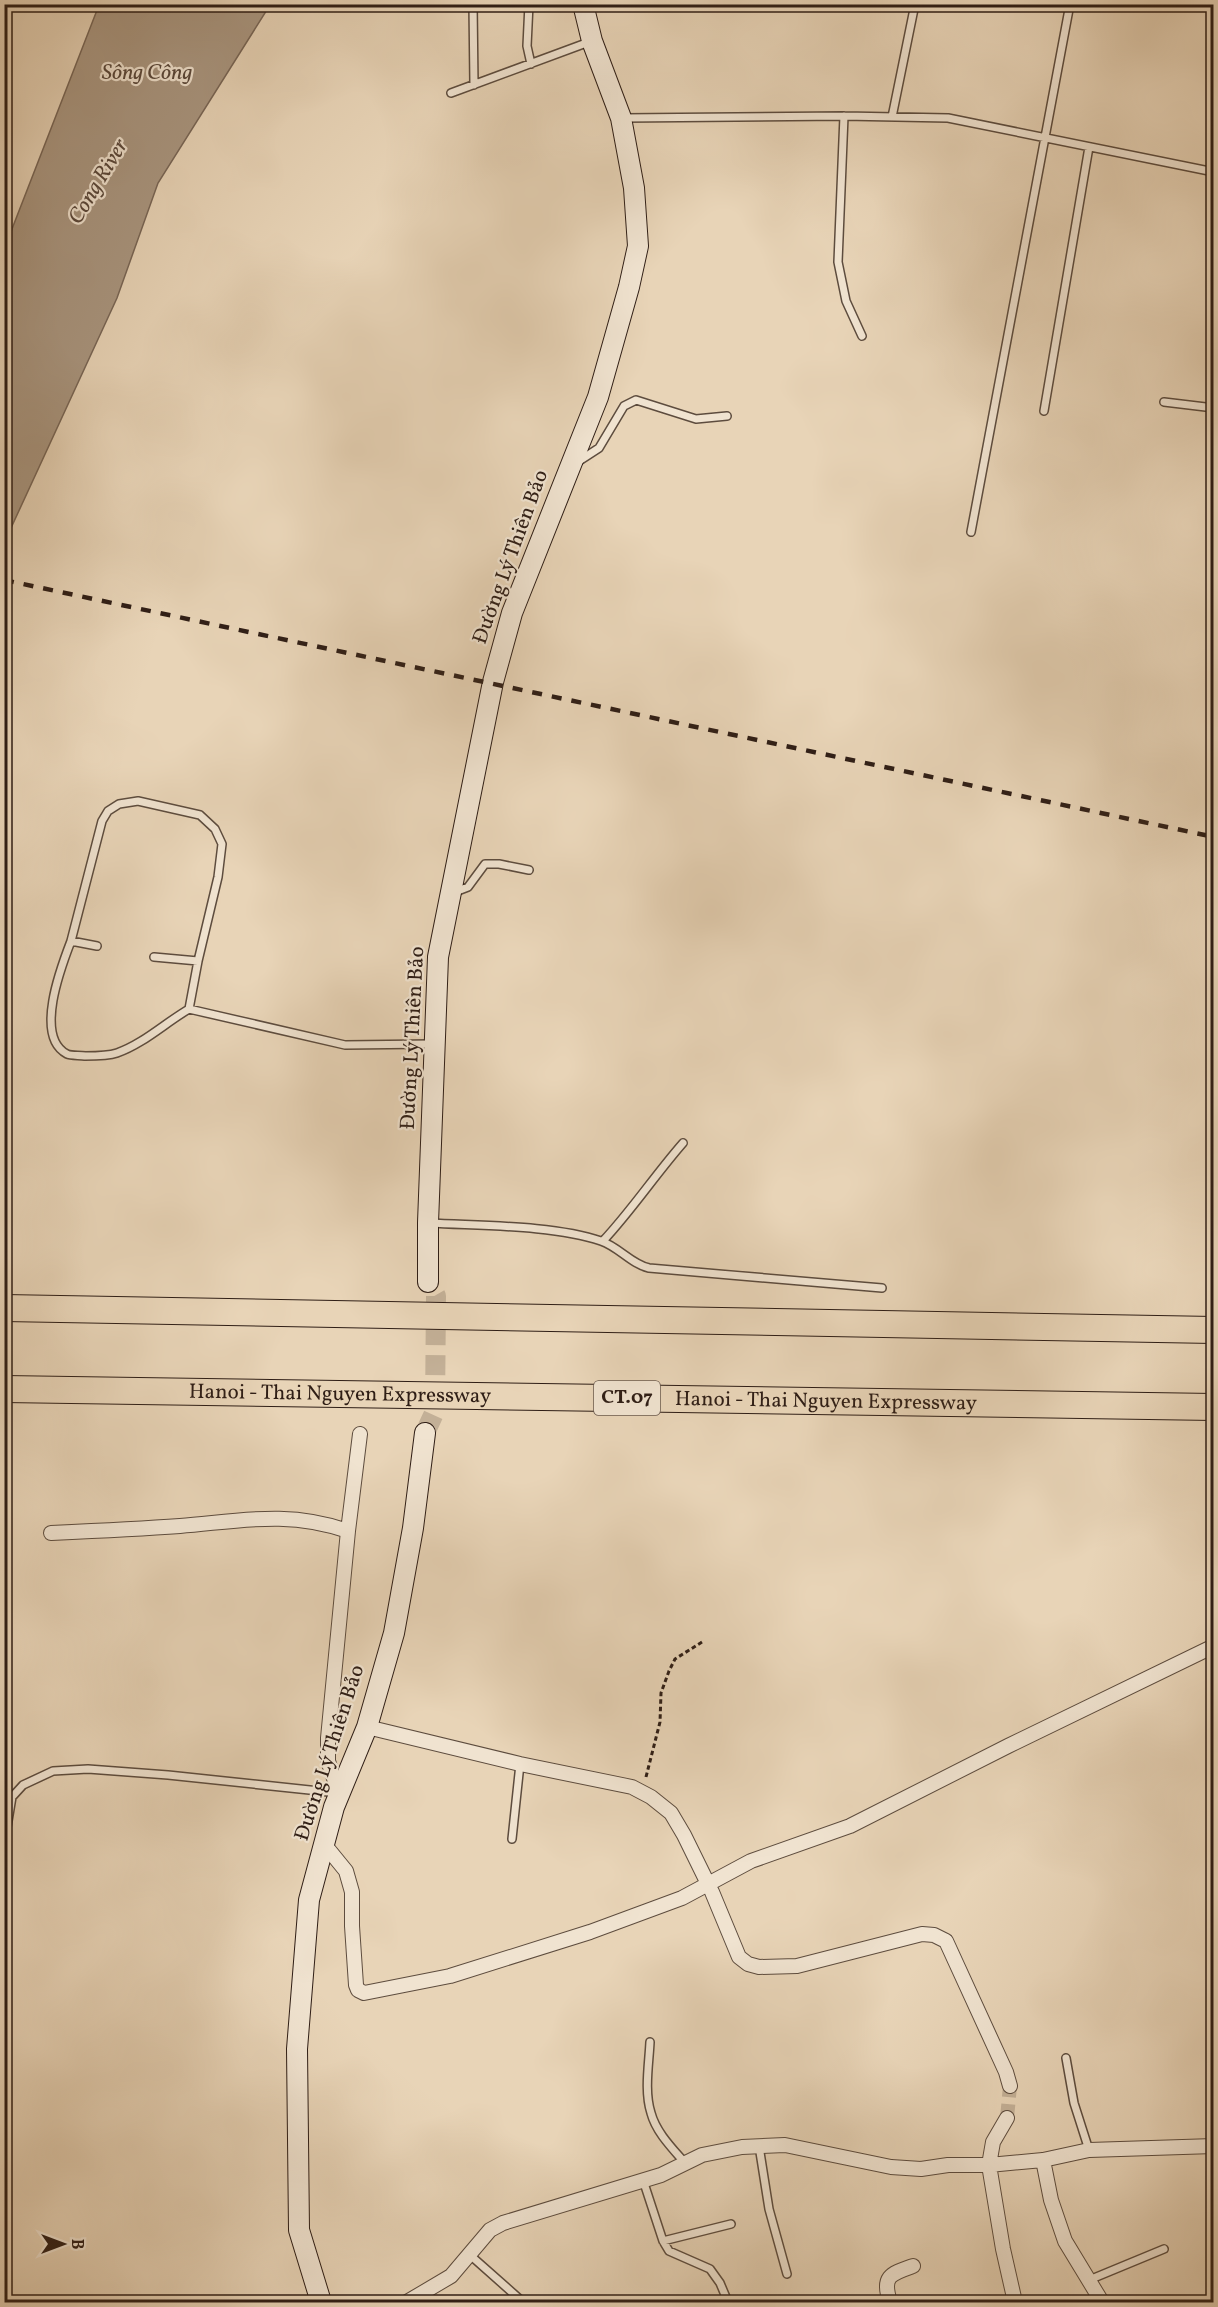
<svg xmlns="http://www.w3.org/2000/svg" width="1218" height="2307" viewBox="0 0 1218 2307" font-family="Vollkorn,serif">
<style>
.water{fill:#a99680;stroke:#786656;stroke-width:1.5}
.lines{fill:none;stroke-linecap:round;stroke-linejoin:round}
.minor-tunnel{stroke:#c3b097;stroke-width:14;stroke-dasharray:14 7;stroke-linecap:butt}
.secondary-tunnel{stroke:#c3b097;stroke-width:20;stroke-dasharray:20 10;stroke-linecap:butt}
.service-casing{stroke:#5d4c3e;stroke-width:10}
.minor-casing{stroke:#5d4c3e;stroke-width:16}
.secondary-casing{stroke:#2f1e16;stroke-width:22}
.motorway-casing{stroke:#2f1e16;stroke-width:28}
.path{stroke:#2f1e16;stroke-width:3;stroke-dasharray:4.5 3;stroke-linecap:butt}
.service{stroke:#f0e3d0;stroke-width:7}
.minor{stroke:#f0e3d0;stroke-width:14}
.secondary{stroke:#f0e3d0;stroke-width:20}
.motorway{stroke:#e8d4b7;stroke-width:26}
.rail{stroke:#2f1e16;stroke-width:4.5;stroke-dasharray:10 10;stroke-linecap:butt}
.labels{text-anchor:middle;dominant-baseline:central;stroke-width:4.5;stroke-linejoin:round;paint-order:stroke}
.shield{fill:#f0e3d0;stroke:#69594e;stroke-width:1.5}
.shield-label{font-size:20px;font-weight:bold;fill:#2f1e16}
.street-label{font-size:21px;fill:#2f1e16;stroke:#f0e3d0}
.water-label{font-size:22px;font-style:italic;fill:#5a483b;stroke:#f0e3d0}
</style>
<rect width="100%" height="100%" fill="#e8d4b7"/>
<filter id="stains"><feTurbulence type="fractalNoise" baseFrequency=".00333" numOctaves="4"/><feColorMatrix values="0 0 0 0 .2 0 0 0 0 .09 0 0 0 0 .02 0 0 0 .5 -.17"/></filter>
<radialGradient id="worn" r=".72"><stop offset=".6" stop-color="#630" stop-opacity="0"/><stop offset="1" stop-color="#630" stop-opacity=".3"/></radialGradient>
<path class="water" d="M99,5h171l-112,178 -41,115 -112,243v-294z"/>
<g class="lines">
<path class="minor-tunnel" d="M1007,2118l3,-32"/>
<path class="secondary-tunnel" d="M425,1433l10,-22 1,-115 -8,-14"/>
<g class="service-casing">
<path id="service" d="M473,4l1,81
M529,4l-2,42 4,18
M451,93l138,-51
M844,116l-6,146 8,39 16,35
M892,117l23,-113
M624,118l220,-2 104,2 266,54
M1164,402l50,6
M1044,411l45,-264
M579,461l20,-13 25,-42 12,-6 60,19 31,-3
M971,532l99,-528
M455,892l13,-5 17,-23h14l30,6
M71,941l31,-120 6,-10 11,-7 19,-3 62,14 15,14 7,15 -4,33 -20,84
M97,946l-26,-5c-10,26 -37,96 -4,113 4,2 13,1 18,2 10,0 23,0 32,-3 26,-9 48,-30 72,-44l156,36 87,-1
M154,957l44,4 -9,48
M430,1223c51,3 124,2 171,18 18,6 30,23 48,27l233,20
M603,1241c29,-31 52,-66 80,-98
M512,1839l8,-75
M4,1845l8,-48 11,-12 30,-14 35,-2 80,6 170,18
M650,2042c-1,22 -6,49 1,71 5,19 21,35 34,50
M1066,2058l8,45 15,47
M759,2146l10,63 18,65
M643,2180l20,61 6,10 41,18 10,14 8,19
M663,2241l68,-17
M470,2255l53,47
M1089,2280l75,-31"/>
</g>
<g class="minor-casing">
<path id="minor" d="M51,1533c43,-2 86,-4 129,-7 61,-5 108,-16 168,5l12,-97
M367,1727l153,37 112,23 19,10 20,16 13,22 28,57 27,65 9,7 11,3 38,-1 125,-32 12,1 12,6 60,131 4,14
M339,1793l-11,-32v-23l20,-207
M324,1844l22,27 6,21v34l4,59 2,5 6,3 86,-17 140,-44 92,-34 69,-37 99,-35 158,-80 206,-100
M1043,2160l8,40 14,41 37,61
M407,2302l44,-26 39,-46 13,-7 158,-48 41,-20 40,-8 43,-2 106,22 30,2 27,-4h41l4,-23 14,-24
M890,2302c-8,-26 0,-28 23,-36
M1015,2302l-12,-53 -14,-84 54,-5 46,-10 125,-4"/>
</g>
<g class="secondary-casing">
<path id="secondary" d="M428,1282v-59l10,-266 55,-275 19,-69 86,-216 31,-110 9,-41 -4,-58 -13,-70 -29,-77 -9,-37
M321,2302l-22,-72 -2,-181 12,-149 25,-93 33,-80 27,-94 19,-105 12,-95"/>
</g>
<g class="motorway-casing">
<g id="motorway">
<path d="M4,1308l1210,22"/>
<path id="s1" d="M4,1389l1210,18"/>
</g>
</g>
<path class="path" d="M646,1777l14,-55 1,-29 8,-22 6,-12 27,-17"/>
<use href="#service" class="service"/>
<use href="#minor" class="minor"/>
<use href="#secondary" class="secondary"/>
<use href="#motorway" class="motorway"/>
<path class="rail" d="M4,580l1210,257"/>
</g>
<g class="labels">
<rect class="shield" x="594" y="1381" width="66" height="34" rx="4.5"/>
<g class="shield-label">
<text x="627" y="1398">CT.07</text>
</g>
<g class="street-label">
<text transform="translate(511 557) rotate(-70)">Đường Lý Thiên Bảo</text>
<text transform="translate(413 1038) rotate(-87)">Đường Lý Thiên Bảo</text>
<text stroke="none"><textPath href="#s1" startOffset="336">Hanoi - Thai Nguyen Expressway</textPath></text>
<text stroke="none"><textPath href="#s1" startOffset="822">Hanoi - Thai Nguyen Expressway</textPath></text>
<text transform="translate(330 1753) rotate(-72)">Đường Lý Thiên Bảo</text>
</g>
<g class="water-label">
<text x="147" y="73">Sông Công</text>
<text transform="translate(99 182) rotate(-59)">Cong River</text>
</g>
</g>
<rect width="1218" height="2307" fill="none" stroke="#e8d4b7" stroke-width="24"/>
<rect x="6" y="6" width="1206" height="2295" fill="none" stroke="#2f1e16" stroke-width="3"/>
<rect x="12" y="12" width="1194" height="2283" fill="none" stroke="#2f1e16" stroke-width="1.5"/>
<g transform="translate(63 2244) rotate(90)" stroke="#f0e3d0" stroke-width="4.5" paint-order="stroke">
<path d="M0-4.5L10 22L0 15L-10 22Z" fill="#2f1e16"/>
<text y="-9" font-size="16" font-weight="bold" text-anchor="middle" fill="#2f1e16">B</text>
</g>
<rect width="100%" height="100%" filter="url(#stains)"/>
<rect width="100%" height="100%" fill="url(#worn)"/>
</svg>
